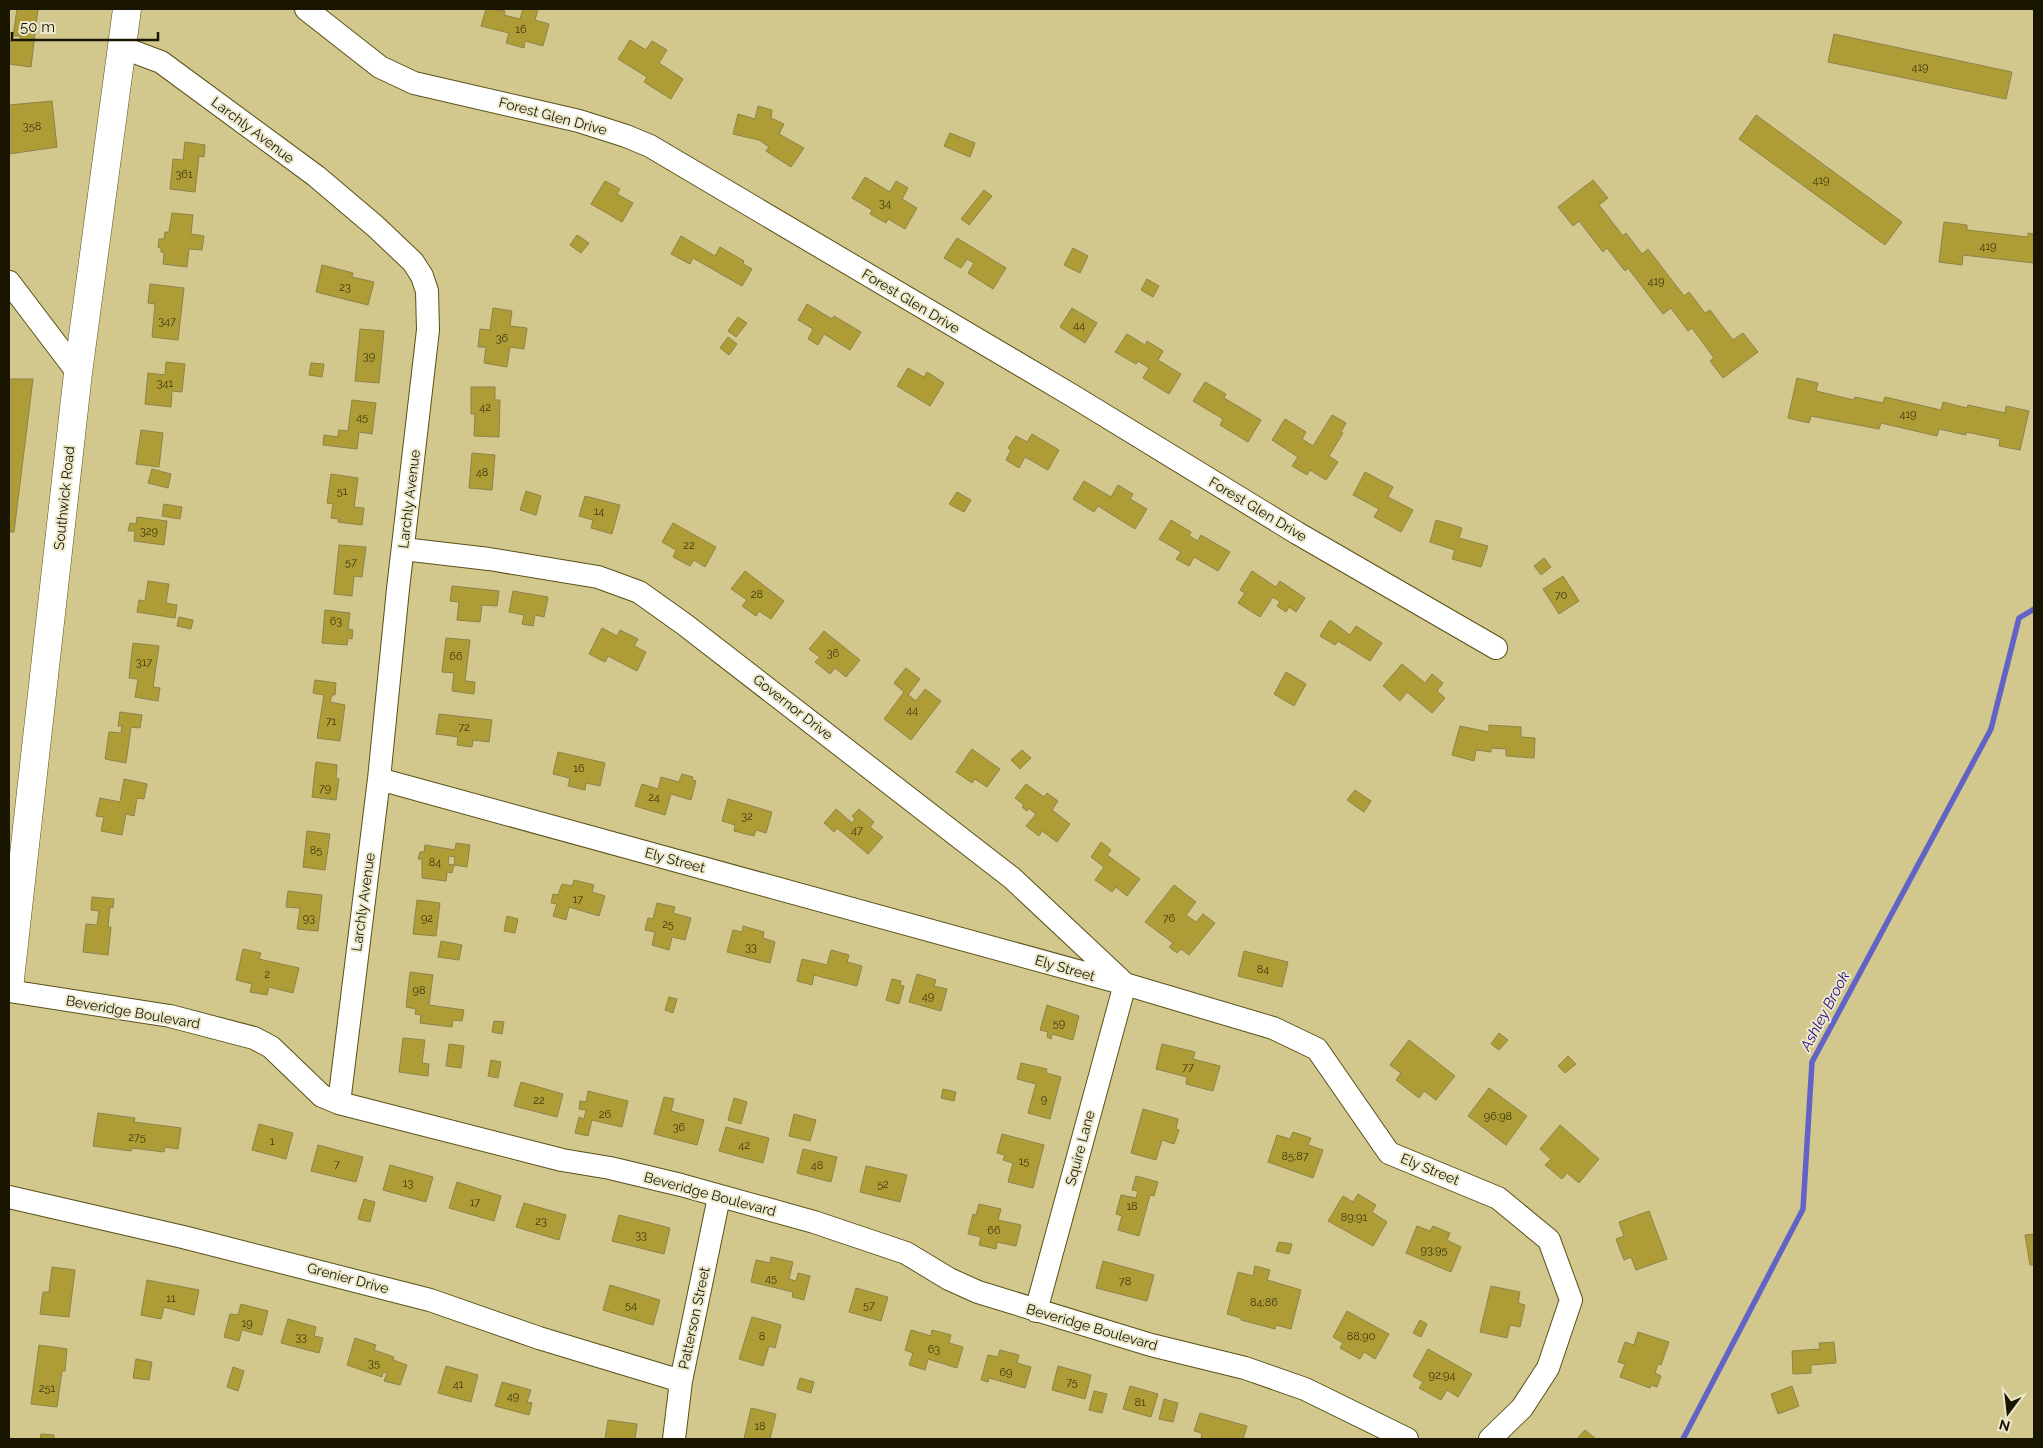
<svg xmlns="http://www.w3.org/2000/svg" width="2043" height="1448" viewBox="0 0 2043 1448" font-family="Raleway,sans-serif">
<style>
.lines{fill:none;stroke-linecap:round;stroke-linejoin:round}
.stream{stroke:#6262c7;stroke-width:5.5}
.building{fill:#ae9d37;stroke:#8d834b}
.minor-casing{stroke:#5a5117;stroke-width:24}
.highway-casing{stroke:#5a5117;stroke-width:29}
.minor{stroke:#fff;stroke-width:22}
.highway{stroke:#fff;stroke-width:28}
.labels{text-anchor:middle;dominant-baseline:central;stroke-width:4;stroke-linejoin:round;paint-order:stroke}
.number-label{font-size:11px;fill:#3e370e}
.street-label{font-size:14px;fill:#191501;stroke:#ece8cb}
.water-label{font-size:15px;font-style:italic;fill:#2c0d8c;stroke:#ece8cb}
</style>
<rect width="100%" height="100%" fill="#d2c88e"/>
<g class="lines">
<path class="stream" d="M1683,1439l120,-230 9,-147 179,-333 28,-111 15,-9"/>
</g>
<path class="building" d="M17,9h21l-7,58 -22,-3 1,-24 10,1v-5h-7z
M486,9l19,2 -1,4 16,4 3,-10h15l-3,11 14,4 -6,22 -18,-5 -1,7 -18,-5 3,-10 -28,-7z
M1834,34l178,38 -6,27 -178,-37z
M630,40l16,10 6,-9 15,9 -8,13 24,16 -12,20 -27,-17 3,-5 -29,-18z
M52,101l5,46 -48,7v-49z
M758,106l14,4 -1,8 13,6 -5,10 25,14 -13,19 -25,-16 3,-4 -10,-7 -26,-6 5,-20 17,5z
M1756,115l146,107 -17,23 -146,-106z
M950,133l25,10 -5,14 -26,-11z
M185,142l20,3 -1,12 -5,-1 -4,36 -25,-3 3,-30 10,1z
M865,177l25,15 6,-11 12,7 -6,11 15,9 -12,21 -17,-10 -2,4 -16,-9 2,-4 -20,-12z
M1593,180l15,18 -9,7 24,31 3,-3 16,21 6,-5 36,47 5,-4 16,21 5,-3 23,30 10,-7 15,19 -35,26 -13,-17 4,-3 -22,-30 -4,3 -17,-23 -8,6 -35,-46 -3,3 -18,-23 -4,4 -24,-31 -6,5 -15,-19z
M605,181l15,8 -3,5 16,9 -11,19 -31,-18z
M984,190l8,6 -23,29 -8,-6z
M172,213l21,2 -2,19 13,2 -2,14 -13,-1 -2,18 -24,-3 1,-12h-3v-4l-3,-1 1,-8h5l1,-7h4z
M1944,222l23,3v5l61,7v-4l6,1v29l-71,-8 -1,10 -23,-3z
M577,235l12,8 -8,10 -11,-8z
M681,236l34,20 5,-9 24,14 -1,3 9,5 -10,17 -49,-28 -3,6 -19,-10z
M957,238l49,30 -13,21 -25,-16 6,-10 -7,-4 -6,9 -17,-10z
M1073,248l15,8 -8,17 -16,-8z
M322,265l31,8 -1,4 22,5 -6,23 -52,-13z
M1147,279l12,7 -6,11 -12,-7z
M150,284l34,4 -6,52 -26,-3 3,-33 -7,-1z
M807,304l25,15 2,-3 27,16 -11,18 -26,-16 -6,11 -10,-6 5,-10 -15,-9z
M493,308l19,3 -2,15 17,2 -3,21 -14,-2 -3,20 -23,-4 2,-16h-8l2,-18 10,1z
M1072,308l25,15 -12,20 -25,-16z
M738,317l9,6 -11,14 -8,-6z
M360,329l24,2 -5,52 -24,-2z
M1127,334l18,11 2,-4 16,10 -5,9 23,14 -12,20 -26,-16 6,-10 -11,-7 -2,3 -21,-12z
M728,337l9,7 -8,11 -9,-7z
M166,362l19,2 -3,28 -10,-1 -1,16 -26,-3 3,-31 17,2z
M311,363l13,1 -2,13 -13,-2z
M908,368l16,9 3,-5 17,11 -14,23 -33,-20z
M1797,378l21,5 -2,8 38,9 1,-3 28,6 2,-6 56,13 2,-8 24,6 1,-3 37,8 1,-7 23,5 -9,39 -21,-4 1,-7 -34,-7v3l-27,-6 -2,7 -56,-13 -2,6 -68,-13 -2,7 -21,-5z
M9,379h24l-19,153h-5z
M1205,382l21,12 -2,4 37,22 -13,22 -28,-17 3,-6 -30,-18z
M471,387h24v13h5l-1,37 -25,-1 1,-22h-4z
M352,400l24,3 -4,31 -13,-2 -2,17 -34,-4 1,-10 14,2 1,-7 9,1z
M1332,415l14,8 -5,9 2,1 -14,23 9,6 -12,18 -16,-10 -3,5 -15,-9 6,-9 -26,-17 13,-21 21,13 -4,7 11,7z
M141,430l22,3 -4,34 -23,-3z
M1032,434l27,16 -11,20 -23,-13 -6,11 -13,-8 5,-10 -3,-2 8,-12 11,6z
M472,453l23,2 -3,35 -23,-2z
M152,469l19,5 -3,14 -20,-5z
M1365,472l28,15 -5,10 25,13 -12,22 -27,-15 5,-8 -26,-14z
M331,474l27,4 -4,29 10,1 -2,17 -24,-3 1,-3 -8,-1 2,-14 -6,-1z
M1084,481l27,16 7,-12 15,9 -3,5 17,10 -12,20 -37,-23 -4,6 -21,-13z
M526,491l15,5 -5,19 -16,-5z
M957,492l14,8 -7,12 -15,-8z
M585,496l35,9 -8,29 -21,-6 2,-8 -14,-4z
M164,504l18,3 -2,12 -18,-3z
M137,517l30,4 -3,24 -30,-4 1,-10h-7l2,-8 6,1z
M1171,520l20,12 -2,4 9,5 3,-6 29,17 -12,19 -24,-14 -5,9 -13,-7 5,-7 -22,-13z
M1436,520l26,8 -3,10 29,8 -7,21 -29,-8 3,-9 -25,-8z
M673,523l43,24 -11,20 -11,-7 -4,6 -17,-9 3,-7 -14,-8z
M339,545l27,2 -4,30 -8,-1 -2,20 -18,-2z
M1544,558l7,9 -10,8 -7,-9z
M745,571l39,30 -13,18 -12,-8 -3,5 -14,-10 5,-6 -16,-11z
M1252,571l24,16 4,-6 25,17 -9,14 -7,-5 -3,5 -9,-6 3,-4 -7,-5 -13,20 -22,-14 7,-10 -5,-3z
M1563,576l16,25 -20,13 -16,-25z
M148,581l21,3 -3,19 11,2 -2,13 -38,-6 2,-12 6,1z
M452,586l47,5 -2,15 -15,-1 -2,17 -23,-2 2,-18 -9,-1z
M513,591l35,6 -4,20 -9,-2 -2,11 -11,-2 2,-9 -15,-3z
M325,610l25,3 -2,16 5,1 -1,9 -4,-1 -1,7 -25,-2z
M179,617l14,3 -2,9 -14,-3z
M1330,620l20,15 6,-9 26,17 -12,18 -32,-20 -3,4 -15,-9z
M602,628l15,8 3,-6 18,9 -4,7 12,6 -9,19 -29,-15 -3,6 -16,-8z
M824,631l36,29 -14,17 -11,-9 -5,6 -15,-12 5,-5 -11,-8z
M446,638l24,2 -5,41 10,1 -1,12 -22,-3 2,-18 -12,-1z
M133,643l26,3 -6,41 7,1 -2,13 -23,-4 3,-18 -9,-1z
M1402,664l23,19 7,-9 11,9 -6,8 8,7 -13,15 -25,-21 -7,9 -17,-15z
M906,668l14,11 -12,16 8,6 9,-12 16,12 -30,39 -27,-21 20,-27 -10,-9z
M1286,672l20,12 -12,22 -20,-12z
M315,680l21,3 -1,12h-3l-2,7 15,3 -5,36 -23,-3 7,-43 -11,-2z
M120,712l22,3 -2,13 -9,-1 -5,36 -21,-4 4,-27 12,1 1,-7h-4z
M439,714l53,6 -3,22 -16,-2 -1,7 -15,-2 1,-8 -22,-3z
M1489,725l32,2v10l14,1 -1,20 -28,-2v-7l-15,-1v4l-15,-2 -2,11 -22,-6 8,-29 29,6z
M972,749l28,20 -13,18 -12,-8 -3,4 -16,-11z
M1022,750l9,8 -11,11 -9,-9z
M558,752l47,11 -5,23 -14,-3 -1,7 -17,-4 2,-8 -17,-4z
M316,762l21,3 -1,13 3,1 -3,21 -24,-3z
M682,774l11,3 -1,3 4,1 -5,19 -20,-6 -6,21 -30,-9 7,-22 16,5 3,-12 18,5z
M124,779l23,5 -3,15 -7,-1 -3,18 -8,-2 -4,21 -21,-4 3,-14 -8,-1 4,-18 20,4z
M1026,784l18,13 3,-4 11,8 -6,9 18,14 -13,18 -15,-11 -3,5 -13,-10 10,-12 -8,-6 -1,3 -5,-4 2,-2 -9,-7z
M1355,790l16,11 -7,11 -17,-12z
M728,799l44,13 -6,21 -10,-3 -2,6 -20,-5 1,-6 -13,-4z
M836,809l16,14 3,-4 -3,-3 7,-7 15,13 -4,5 13,10 -15,17 -31,-26 -3,4 -10,-9z
M307,831l23,3 -5,36 -22,-3z
M1101,842l10,8 -4,5 33,24 -13,17 -11,-9 -4,5 -17,-12 9,-13 -13,-10z
M456,843l14,2 -3,22 -13,-2 1,-8 -6,-1 -1,8 6,1 -2,8 -5,-1 -1,9 -24,-3v-19h-4l2,-7h4l1,-7 30,5z
M574,880l20,5 -2,7 13,4 -6,20 -30,-9 -3,13 -13,-4 4,-12 -6,-1 2,-9 5,1 4,-11 10,2z
M1174,885l22,17 -10,13 10,7 7,-8 12,9 -26,32 -8,-6 -4,4 -8,-6 4,-4 -28,-21z
M288,891l34,4 -4,36 -21,-2 3,-21 -14,-1z
M92,897l22,2 -1,9 -3,-1 -2,20h3l-3,28 -25,-3 3,-28 11,1 2,-14 -8,-1z
M417,900l23,3 -4,33 -23,-2z
M657,903l18,4 -2,6 18,5 -6,22 -13,-3 -3,13 -17,-5 3,-13 -10,-2 3,-12 5,1z
M507,916l11,3 -3,14 -11,-2z
M743,926l21,6 -1,6 12,4 -5,21 -43,-11 6,-22 9,2z
M441,941l21,4 -3,15 -21,-3z
M243,949l18,4 -2,6 40,9 -6,25 -24,-6 -2,8 -17,-3 2,-8 -16,-4z
M831,950l18,5 -2,7 15,4 -5,20 -43,-11 -2,10 -15,-4 5,-22 25,6z
M1244,951l44,11 -6,25 -44,-11z
M410,972l23,3 -4,30 35,5 -2,11 -9,-1 -1,7 -32,-4 1,-8 -6,-1 1,-5 -10,-2z
M917,974l19,6 -2,6 13,3 -6,22 -32,-9z
M892,979l9,2 -1,4 4,1 -5,18 -13,-4z
M669,997l8,2 -4,14 -8,-3z
M1047,1005l32,11 -6,24 -21,-6 -1,5 -4,-2 1,-5 -8,-2z
M494,1021l10,1 -2,12 -10,-2z
M1499,1033l9,7 -9,10 -8,-6z
M403,1038l22,2 -3,23 7,1 -1,12 -29,-4z
M1409,1040l46,36 -19,24 -12,-9 -5,7 -23,-18 5,-7 -11,-8z
M449,1044l15,2 -3,22 -15,-2z
M1162,1044l33,8 -2,7 27,7 -7,25 -27,-7 1,-7 -31,-8z
M1568,1056l8,8 -11,9 -7,-7z
M491,1060l10,2 -3,16 -10,-2z
M1021,1063l26,6 -1,4 15,4 -11,42 -22,-6 8,-29 -19,-5z
M521,1082l42,12 -6,23 -43,-11z
M1489,1088l38,28 -21,29 -38,-29z
M943,1089l13,3 -2,9 -13,-3z
M588,1091l40,10 -6,26 -30,-7 -4,16 -13,-3 4,-16 5,2 2,-9 -7,-1 1,-8 6,1z
M664,1097l10,2 -3,12 33,9 -7,25 -43,-11z
M734,1098l13,4 -6,22 -13,-4z
M1143,1109l35,10 -2,10 3,1 -5,14 -12,-4 -6,20 -25,-7z
M98,1113l37,5 -1,4 47,6 -3,21 -13,-2 -1,5 -32,-4 -1,3 -38,-5z
M794,1114l22,6 -6,21 -21,-5z
M259,1124l34,9 -7,26 -34,-9z
M1560,1125l39,34 -20,24 -12,-10 -5,6 -17,-14 6,-6 -11,-10z
M726,1127l43,11 -6,25 -44,-12z
M1293,1132l18,6 -3,7 15,5 -10,28 -45,-16 9,-27 13,4z
M1002,1134l42,11 -11,43 -25,-6 5,-19 -10,-3 2,-5 -8,-2z
M318,1145l45,12 -7,25 -45,-11z
M803,1149l34,8 -6,25 -34,-9z
M390,1165l43,12 -7,25 -43,-12z
M866,1166l41,9 -7,27 -40,-10z
M1136,1176l22,6 -4,14 -4,-1 -11,41 -21,-6 4,-14 -6,-2 5,-19 15,3 2,-7 -6,-1z
M457,1182l44,14 -7,25 -45,-13z
M1358,1194l18,11 -4,7 15,10 -14,24 -45,-25 15,-25 10,6z
M364,1199l11,3 -5,20 -12,-3z
M524,1203l42,12 -7,25 -43,-13z
M979,1204l22,5 -3,11 23,5 -5,21 -19,-4 -1,7 -17,-4 2,-8 -13,-3 5,-20 3,1z
M1649,1211l18,48 -31,11 -5,-13 -7,3 -8,-21 8,-3 -5,-14z
M619,1215l51,13 -6,26 -52,-13z
M1417,1226l13,5 3,-5 17,7 -3,7 14,7 -10,25 -45,-19z
M2034,1234v31h-4l-5,-30z
M1279,1242l13,2 -3,10 -13,-3z
M771,1257l22,5 -4,17 7,2 2,-8 12,3 -6,24 -12,-3 1,-5 -42,-10 5,-22 14,3z
M1103,1261l51,14 -7,26 -51,-13z
M1255,1266l15,4 -3,10 34,10 -10,39 -15,-4 -1,4 -34,-9v-2l-14,-4 11,-42 15,4z
M52,1267l23,3 -6,47 -29,-3 3,-22h6z
M147,1280l52,10 -5,25 -30,-8 -3,12 -20,-4z
M610,1285l50,15 -7,25 -50,-15z
M1491,1286l29,6 -2,11 7,2 -5,22 -10,-2 -3,13 -27,-6z
M856,1288l32,9 -7,24 -32,-9z
M241,1304l27,7 -6,24 -20,-5 -3,11 -15,-4 6,-23 8,1z
M1347,1311l42,23 -14,25 -11,-7 -4,7 -20,-11 3,-5 -10,-6z
M752,1317l29,8 -6,23 -6,-2 -6,20 -24,-7z
M288,1319l28,8 -2,9 9,2 -4,15 -38,-10z
M1420,1320l7,4 -6,13 -8,-4z
M911,1330l20,6 1,-6 19,5 -2,8 14,4 -6,21 -29,-9 -3,11 -16,-5 4,-12 -8,-3z
M1638,1332l31,10 -8,23 -3,-1 -3,9 6,3 -4,11 -6,-2 -1,3 -30,-11 5,-13 -7,-2 7,-20 9,3z
M355,1338l21,7 -2,5 20,7 -1,3 14,5 -7,20 -16,-4 3,-8 -4,-1 -1,5 -35,-12z
M1834,1342l2,21 -25,2v8l-18,1 -1,-23 28,-2 -1,-6z
M39,1345l28,4 -2,22h-3l-5,36 -26,-3z
M1428,1349l44,25 -14,23 -11,-7 -6,10 -22,-12 4,-6 -10,-6z
M1000,1350l19,5 -2,8 14,4 -6,21 -36,-10 -1,4 -7,-2 7,-25 10,2z
M136,1359l16,3 -3,18 -16,-2z
M446,1366l32,9 -7,27 -33,-9z
M1058,1366l33,9 -6,24 -33,-9z
M233,1367l11,4 -6,20 -11,-4z
M800,1378l14,4 -3,11 -14,-4z
M502,1382l29,8 -4,12 5,1 -3,12 -34,-9z
M1130,1386l28,8 -7,23 -28,-8z
M1792,1386l7,20 -21,8 -7,-20z
M1094,1391l13,3 -5,19 -13,-3z
M1164,1399l14,4 -5,19 -14,-3z
M751,1408l25,6 -6,25h-26z
M1200,1413l47,13 -4,13h-42l1,-6 -8,-2z
M608,1420l29,4 -2,15h-30z
M1585,1430l11,9h-19z
M41,1434l13,1v4h-14z"/>
<g class="lines">
<g class="minor-casing">
<path id="minor" d="M306,9l74,58 34,16 165,38 47,15 24,10 423,250 224,137 199,115
M121,47l40,15 155,114 59,50 38,36 9,14 5,15 1,39 -30,259 -19,190 -40,324
M9,282l69,91
M403,549l86,10 109,18 41,15 45,32 328,254 113,106 -89,327
M379,779l746,205 148,44 44,21 72,104 109,45 51,42 22,60 -23,68 -26,40 -32,31
M9,991l161,25 84,22 17,9 51,49 17,7 223,57 48,8 71,17 133,37 92,31 43,26 29,13 173,53 94,23 60,21 102,50
M9,1197l174,40 247,63 109,38 142,43
M674,1439l7,-58 38,-184"/>
</g>
<g class="highway-casing">
<path id="highway" d="M9,988l69,-615 49,-364"/>
</g>
<use href="#minor" class="minor"/>
<use href="#highway" class="highway"/>
</g>
<g class="labels">
<g class="number-label">
<text x="521" y="29">16</text>
<text x="1920" y="67">419</text>
<text x="32" y="126">358</text>
<text x="184" y="174">361</text>
<text x="1821" y="180">419</text>
<text x="885" y="203">34</text>
<text x="1988" y="246">419</text>
<text x="1656" y="281">419</text>
<text x="345" y="287">23</text>
<text x="167" y="321">347</text>
<text x="1079" y="325">44</text>
<text x="502" y="338">36</text>
<text x="369" y="356">39</text>
<text x="165" y="383">341</text>
<text x="485" y="407">42</text>
<text x="1908" y="414">419</text>
<text x="362" y="417">45</text>
<text x="482" y="472">48</text>
<text x="342" y="491">51</text>
<text x="599" y="511">14</text>
<text x="149" y="531">329</text>
<text x="689" y="545">22</text>
<text x="351" y="562">57</text>
<text x="757" y="594">28</text>
<text x="1561" y="595">70</text>
<text x="336" y="621">63</text>
<text x="833" y="653">36</text>
<text x="456" y="656">66</text>
<text x="144" y="662">317</text>
<text x="912" y="710">44</text>
<text x="331" y="721">71</text>
<text x="464" y="727">72</text>
<text x="579" y="768">16</text>
<text x="325" y="788">79</text>
<text x="654" y="797">24</text>
<text x="747" y="816">32</text>
<text x="857" y="830">47</text>
<text x="316" y="850">85</text>
<text x="435" y="862">84</text>
<text x="578" y="899">17</text>
<text x="309" y="918">93</text>
<text x="427" y="918">92</text>
<text x="1169" y="918">76</text>
<text x="668" y="924">25</text>
<text x="751" y="947">33</text>
<text x="1263" y="969">84</text>
<text x="267" y="974">2</text>
<text x="419" y="990">98</text>
<text x="928" y="996">49</text>
<text x="1059" y="1023">59</text>
<text x="1188" y="1067">77</text>
<text x="1044" y="1099">9</text>
<text x="539" y="1100">22</text>
<text x="605" y="1114">26</text>
<text x="1498" y="1116">96;98</text>
<text x="679" y="1127">36</text>
<text x="137" y="1137">275</text>
<text x="272" y="1141">1</text>
<text x="744" y="1145">42</text>
<text x="1295" y="1156">85;87</text>
<text x="1024" y="1161">15</text>
<text x="337" y="1164">7</text>
<text x="817" y="1165">48</text>
<text x="408" y="1183">13</text>
<text x="883" y="1184">52</text>
<text x="475" y="1202">17</text>
<text x="1132" y="1206">18</text>
<text x="1354" y="1217">89;91</text>
<text x="541" y="1221">23</text>
<text x="994" y="1230">66</text>
<text x="641" y="1235">33</text>
<text x="1434" y="1250">93;95</text>
<text x="771" y="1278">45</text>
<text x="1125" y="1281">78</text>
<text x="171" y="1298">11</text>
<text x="1264" y="1302">84;86</text>
<text x="631" y="1305">54</text>
<text x="869" y="1305">57</text>
<text x="247" y="1323">19</text>
<text x="762" y="1336">8</text>
<text x="1361" y="1336">88;90</text>
<text x="301" y="1337">33</text>
<text x="934" y="1349">63</text>
<text x="374" y="1363">35</text>
<text x="1006" y="1372">69</text>
<text x="1442" y="1375">92;94</text>
<text x="1072" y="1382">75</text>
<text x="458" y="1384">41</text>
<text x="47" y="1388">251</text>
<text x="513" y="1396">49</text>
<text x="1140" y="1402">81</text>
<text x="760" y="1426">18</text>
</g>
<g class="street-label">
<text transform="translate(553 116) rotate(15)">Forest Glen Drive</text>
<text transform="translate(253 130) rotate(37)">Larchly Avenue</text>
<text transform="translate(911 301) rotate(31)">Forest Glen Drive</text>
<text transform="translate(64 498) rotate(-84)">Southwick Road</text>
<text transform="translate(409 499) rotate(-83)">Larchly Avenue</text>
<text transform="translate(1258 509) rotate(31)">Forest Glen Drive</text>
<text transform="translate(793 707) rotate(38)">Governor Drive</text>
<text transform="translate(675 860) rotate(15)">Ely Street</text>
<text transform="translate(363 902) rotate(-82)">Larchly Avenue</text>
<text transform="translate(1065 968) rotate(16)">Ely Street</text>
<text transform="translate(133 1012) rotate(10)">Beveridge Boulevard</text>
<text transform="translate(1080 1148) rotate(-75)">Squire Lane</text>
<text transform="translate(1430 1169) rotate(22)">Ely Street</text>
<text transform="translate(710 1194) rotate(15)">Beveridge Boulevard</text>
<text transform="translate(348 1278) rotate(15)">Grenier Drive</text>
<text transform="translate(694 1318) rotate(-78)">Patterson Street</text>
<text transform="translate(1092 1327) rotate(16)">Beveridge Boulevard</text>
</g>
<g class="water-label">
<text transform="translate(1825 1011) rotate(-62)">Ashley Brook</text>
</g>
</g>
<rect width="2043" height="1448" fill="none" stroke="#191501" stroke-width="20"/>
<g transform="translate(2008 1413) rotate(195)" stroke="#ece8cb" stroke-width="4" paint-order="stroke">
<path d="M0-4L9 19L0 12L-9 19Z" fill="#191501"/>
<text y="-8" font-size="14" font-weight="bold" text-anchor="middle" fill="#191501">N</text>
</g>
<path d="M12 32v8h146v-8" fill="none" stroke="#191501" stroke-width="2.5"/>
<text x="20" y="32" font-size="15" fill="#191501" stroke="#ece8cb" stroke-width="4" paint-order="stroke">50 m</text>
</svg>
